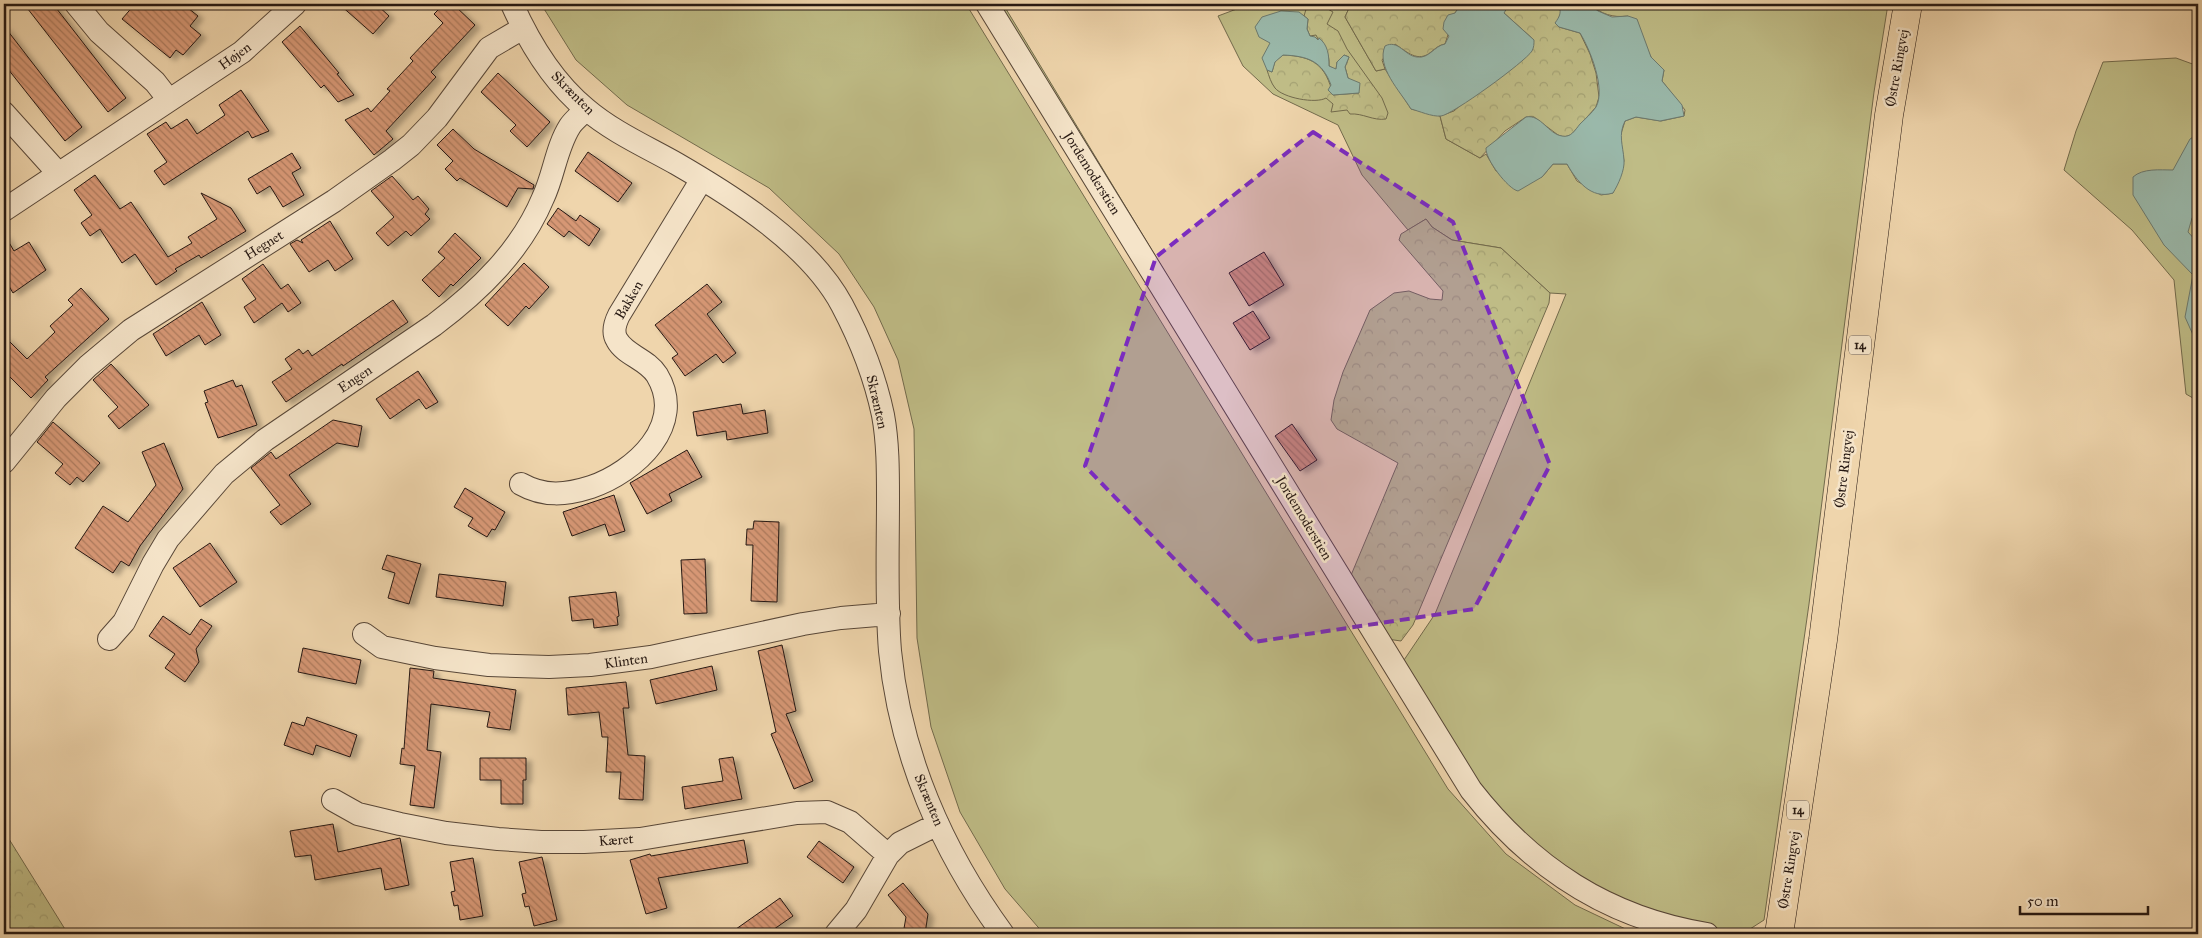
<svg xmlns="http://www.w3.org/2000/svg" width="2202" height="938" viewBox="0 0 2202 938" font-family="'IM FELL Great Primer',serif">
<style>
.grass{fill:#bfbc86;stroke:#726a4c}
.forest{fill:url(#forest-crowns);stroke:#726a4c}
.water{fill:#9ab9ab;stroke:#6c796e}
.building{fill:url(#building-back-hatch);stroke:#261812;filter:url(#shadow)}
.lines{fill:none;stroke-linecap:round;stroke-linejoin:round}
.minor-casing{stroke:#584738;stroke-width:24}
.major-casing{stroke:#261812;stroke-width:29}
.minor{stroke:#f5e4c9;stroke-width:22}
.major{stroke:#efd5ac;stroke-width:28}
.marked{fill:#7b2cbf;fill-opacity:0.2;stroke:#7b2cbf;stroke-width:4;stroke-dasharray:10 6;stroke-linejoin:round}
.labels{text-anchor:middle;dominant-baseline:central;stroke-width:5;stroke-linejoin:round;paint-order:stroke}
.shield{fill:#f5e4c9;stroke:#645549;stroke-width:1}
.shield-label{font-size:12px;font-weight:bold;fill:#261812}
.street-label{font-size:14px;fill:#261812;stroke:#f5e4c9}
</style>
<defs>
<pattern id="forest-crowns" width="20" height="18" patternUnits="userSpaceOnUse" patternTransform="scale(1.25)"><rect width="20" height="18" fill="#bfbc86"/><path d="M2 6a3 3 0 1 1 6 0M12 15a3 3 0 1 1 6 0" fill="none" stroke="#a4a173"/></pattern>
<pattern id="building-back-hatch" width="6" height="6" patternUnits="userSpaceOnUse" patternTransform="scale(1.25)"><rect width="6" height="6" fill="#d69774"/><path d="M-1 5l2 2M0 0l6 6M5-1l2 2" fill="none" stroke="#ad7a5e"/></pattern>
<filter id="shadow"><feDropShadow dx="5.5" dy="3" stdDeviation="2.5" flood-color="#0004"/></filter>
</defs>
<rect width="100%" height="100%" fill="#efd5ac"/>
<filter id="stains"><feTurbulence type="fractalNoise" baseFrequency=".004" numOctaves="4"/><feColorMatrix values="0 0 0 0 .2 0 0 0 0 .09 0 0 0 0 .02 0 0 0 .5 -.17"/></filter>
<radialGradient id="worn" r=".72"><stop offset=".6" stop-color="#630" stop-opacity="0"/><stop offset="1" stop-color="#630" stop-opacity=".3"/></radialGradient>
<path class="grass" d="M541,4h425l482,785 58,65 69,51 61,29h-592l-39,-45 -45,-77 -29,-85 -14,-89 -3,-209 -16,-69 -24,-53 -35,-53 -70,-66 -142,-83 -51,-45z
M994,4h9l176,291z
M1250,4h105l-5,2 -5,11 31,54 9,-2 26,40 29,7 6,23 34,19 6,-4 10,17 46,6 11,-13h14l10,17 24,14 12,-2 11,-32 -4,-24 5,-16 11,-4 25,4 23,-5 1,-6 -23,-29 2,-11 -13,-13 -23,-41c-16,2 -26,-2 -39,-12h299l-14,88 -65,512 -45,316 -14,9 -18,2 -45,-8 -56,-17 -61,-35 -47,-35 -44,-54 -49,-71 -26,-51 31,-46 131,-320 -16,-1 -49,-45 -49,-8 -20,-13 -6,-8 -18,11 -46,-55 -24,-50 -65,-31 -30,-28 -25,-50z
M2176,58l22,8v335l-12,-7 -12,-114 -42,-50 -68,-60 12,-39 27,-69z"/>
<path class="forest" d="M1319,4l14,8 -6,12 11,7 9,18 35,49 6,15 -2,6c-13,2 -23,-6 -36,-5l-3,-4 -16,2 2,-8 -7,-6c-10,6 -43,0 -51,-10 -4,-5 -6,-12 -8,-18l5,2 3,-11 8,-6c30,1 43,10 50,40l26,-2 -11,-15 -3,-11 4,-10 -5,-2 -7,7 -1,8 -7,-4c1,-17 -7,-17 -13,-31l-6,1 -3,-7 1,-10 -4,-3 3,-10z
M1355,4h52l3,2 7,-2h44l-6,9 -10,31c-6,1 -9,4 -14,8 -13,11 -24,0 -36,-8l-13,16 3,9 -9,2 -31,-54 5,-11z
M1524,4h34l3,6 -2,17 21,6 10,21 6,19 3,24 -3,10 -25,28 -7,2 -6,-2 -24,-18h-8l-21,14 -25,27 -34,-19 -6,-23 14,-5 80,-71 -30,-27v-3z
M1426,219l6,8 20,13 49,8 49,45 -1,10 -136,322 -12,16 -14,-2 -38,-59 49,-117 -61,-34 -6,-9 3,-20 9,-28 27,-62 24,-17 15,-2 21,8 12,1 1,-9 -44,-51 2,-6z
M4,831l64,103h-64z"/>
<path class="water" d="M1461,4h63l-17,4 -3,5 30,27c0,4 0,7 -2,11 -7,11 -80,64 -91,65 -9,1 -22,-5 -30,-7 -11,-18 -35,-42 -26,-63 13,-7 20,10 32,11 12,2 17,-11 28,-13l4,-8 -6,-7 1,-7 4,-7 7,-2z
M1558,4h31l9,7 14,6 16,-1 9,3 14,38 13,13 -2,11 20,24 2,11 -24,5 -24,-4 -11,4c-7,14 -2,24 -1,39 1,10 -6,25 -11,33 -22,7 -37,-13 -46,-29h-14l-11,13 -24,14c-10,-2 -33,-32 -32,-43l40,-31c15,-3 22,17 36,19 9,2 13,-6 18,-12 5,-5 12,-11 16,-17 10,-18 -6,-58 -16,-74l-21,-6 -4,-4c5,-7 7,-11 3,-19z
M1281,11l18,1 9,7 -1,10 3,7 5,1 3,3 1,-2c9,7 10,17 10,28l7,3 1,-7 7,-7 5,2 -4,10 3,11 12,5 -1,10 -26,2 -5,-5 3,-5c-9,-24 -23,-29 -48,-30l-8,7 -3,10 -5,-2 -5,-12 8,-15 -11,-6 -4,-10 7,-10z
M2198,134v77l-6,7 -4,14 10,11v103l-13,-29 8,-42 -29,-30 -31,-50v-18c10,-9 27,-7 40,-7l17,-31z"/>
<path class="building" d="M24,4h29l73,94 -18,14z
M135,4h29l7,6 5,-6h7l15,12 -8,10 11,9 -18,20 -7,-5 -6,8 -48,-39z
M339,4h37l13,12 -16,18z
M444,4h9l22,21 -44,47 5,5 -50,54 7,8 -19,16 -29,-35 23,-12 3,4 19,-21 -3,-2 26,-28 -3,-3 33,-35 -9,-9z
M4,26l78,101 -17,14 -61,-77z
M300,26l39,47 -2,1 17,21 -16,7 -14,-17 -3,3 -39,-46z
M498,73l52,49 -23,25 -17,-16 6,-6 -35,-33z
M241,90l28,41 -17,7 -4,-7 -84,54 -10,-14 13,-9 -20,-28 19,-12 5,7 16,-10 10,15 28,-19 -6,-10z
M453,129l21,20 60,36 -1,4 -15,-1 -11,19 -47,-29 -3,3 -12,-12 8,-8 -16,-16z
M588,152l44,31 -14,19 -43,-31z
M292,153l9,15 -9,5 12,22 -21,12 -13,-21 -13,8 -9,-15z
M95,175l25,34 11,-7 37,55 24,-14 -4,-6 29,-18 -16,-26 30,15 15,23 -45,27 -2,-3 -24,14 2,2 -21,14 -21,-31 -13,9 -22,-34 -10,7 -9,-13 11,-8 -18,-25z
M392,176l21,24 5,-4 11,13 -4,5 5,5 -19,17 -5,-5 -18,15 -12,-13 18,-16 -23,-26z
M558,208l18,13 4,-6 20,14 -11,17 -20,-15 -5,6 -17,-13z
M330,221l23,38 -18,12 -7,-11 -19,12 -19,-28 7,-4 6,3 -2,-3z
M455,233l26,25 -28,28 -2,-2 -12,13 -17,-17 23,-22 -7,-6z
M4,234l10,17 15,-9 17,28 -33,23 -9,-15z
M1264,252l20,33 -35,21 -20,-33z
M524,263l25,24 -20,22 -3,-3 -18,20 -23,-21z
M263,264l18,25 7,-5 13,19 -13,9 -6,-9 -28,20 -10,-16 12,-8 -14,-20z
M707,284l15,18 -15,12 29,39 -13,10 -7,-9 -31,22 -13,-18 6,-4 -23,-29z
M81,288l28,31 -64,58 3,3 -17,18 -27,-27v-35l23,23 28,-27 -5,-6 23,-21 -5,-5z
M393,300l15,22 -65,44 -1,-2 -56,38 -14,-20 20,-13 -7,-10 14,-10 4,5 5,-4 4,6z
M202,302l19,33 -16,10 -6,-10 -33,21 -13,-22z
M1253,311l17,27 -20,12 -17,-27z
M111,364l38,41 -30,24 -11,-13 10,-9 -25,-27z
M418,371l20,31 -12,7 -7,-10 -29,20 -14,-20z
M233,380l3,7 6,-2 15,40 -39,13 -13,-35 3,-1 -4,-11z
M741,404l2,10 22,-4 3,23 -41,7 -1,-9 -29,5 -4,-24z
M333,420l29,6 -4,21 -21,-4 -48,32 22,29 -30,21 -11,-13 10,-7 -29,-37 20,-16 5,7z
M53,422l47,41 -17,19 -6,-5 -7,8 -15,-12 8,-9 -26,-22z
M1292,424l25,36 -17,11 -25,-35z
M164,443l19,46 -43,57 -11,20 -8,-5 -8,12 -38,-25 28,-42 25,16 28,-37 -14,-33z
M687,450l15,27 -33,17 3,7 -25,13 -17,-31z
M465,488l40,24 -10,18 -3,-1 -5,8 -19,-11 5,-8 -19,-11z
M614,495l11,36 -16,5 -4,-12 -33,12 -9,-24z
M754,521l25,1 -2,80 -26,-1 2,-56h-7l1,-16h6z
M210,543l27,39 -37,25 -27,-39z
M387,555l34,9 -12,40 -21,-6 7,-25 -13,-4z
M705,559l2,54 -23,1 -3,-54z
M439,574l67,8 -3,24 -67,-9z
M616,592l3,24 -2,1 1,8 -24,3 -1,-9 -21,2 -3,-24z
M163,616l27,19 11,-16 11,7 -16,23 3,13 -14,20 -20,-14 10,-14 -26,-18z
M782,645l14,66 -10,3 27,67 -19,8 -23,-55 5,-2 -18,-81z
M303,648l58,12 -5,24 -58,-12z
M712,666l5,24 -61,14 -6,-24z
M410,668l24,3 -1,7 83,12 -6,40 -23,-3 3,-15 -59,-8 -4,46 14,2 -7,56 -24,-3 5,-39 -15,-2 2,-16 2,1z
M626,682l3,26h-6l5,47 17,1 -2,44 -24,-1 2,-27h-15l2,-35h-6l-3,-25 -31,3 -2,-27z
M307,717l50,18 -7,22 -34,-12 -3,10 -29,-10 8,-23 12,4z
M733,757l9,42 -57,10 -3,-22 41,-6 -4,-22z
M480,758h46v22h-3v24h-22v-24h-21z
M333,824l5,28 62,-14 9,47 -24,5 -4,-22 -66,12 -4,-25 -16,2 -5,-26z
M744,840l4,23 -90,15 9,30 -21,6 -16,-54 20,-6 1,2z
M819,841l35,26 -11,16 -36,-26z
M542,857l15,63 -23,6 -5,-20 -4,1 -3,-13 4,-1 -7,-31z
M473,858l10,58 -23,4 -2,-15 -4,1 -3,-14 4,-1 -5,-29z
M903,883l25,31 -3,20h-22l3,-17 -18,-22z
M780,898l13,18 -26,18h-38z"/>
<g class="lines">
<g class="minor-casing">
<path id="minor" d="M76,4l23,28 56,50 14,18
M512,4c17,38 41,78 74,105 27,23 61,38 91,55 57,33 133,81 165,141 18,34 33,72 41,110 5,27 5,56 5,84 0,50 -2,102 2,152 10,103 52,200 113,283
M987,4l484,786c61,78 137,128 236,144
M4,113l54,60
M4,210l238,-158 53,-48
M4,462l52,-64 32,-32 43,-36 203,-129 58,-41 19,-15 26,-27 52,-70 34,-20
M521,484c23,13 45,11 70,3 44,-15 96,-62 66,-112 -10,-16 -32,-20 -40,-35 -5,-8 -2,-17 2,-25l83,-136
M364,634l18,13 53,11 54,7 60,2 41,-2 61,-8 152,-33 38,-6 48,-4
M109,639l15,-17 29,-58 15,-25 56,-65 41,-34 169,-115c45,-34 87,-74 109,-127 11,-23 13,-50 27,-72 4,-6 11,-11 16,-17
M333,800l25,14 42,10 46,9 52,6 43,3h43l56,-3 157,-26 30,-1 23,10 38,33
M836,934l20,-24 32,-55 12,-12 38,-19"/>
</g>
<g class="major-casing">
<path id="major" d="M1779,934l44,-294 66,-525 19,-111"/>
</g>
<use href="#minor" class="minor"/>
<use href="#major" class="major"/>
</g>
<path class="marked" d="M1313,132l140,90 97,243 -76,144 -220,33 -169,-176 71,-209z"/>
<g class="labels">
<g class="shield">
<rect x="1849" y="335.5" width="22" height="19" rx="4"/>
<rect x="1787" y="800.5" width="22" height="19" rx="4"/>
</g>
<g class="shield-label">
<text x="1860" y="345">14</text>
<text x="1798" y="810">14</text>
</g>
<g class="street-label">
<text transform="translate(235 56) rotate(-36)">Højen</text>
<text transform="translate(1897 68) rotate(-80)">Østre Ringvej</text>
<text transform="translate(573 93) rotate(45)">Skrænten</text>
<text transform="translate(1092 173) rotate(58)">Jordemoderstien</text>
<text transform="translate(264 245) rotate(-32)">Hegnet</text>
<text transform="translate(629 300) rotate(-60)">Bakken</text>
<text transform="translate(355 379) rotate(-34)">Engen</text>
<text transform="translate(877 402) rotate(77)">Skrænten</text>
<text transform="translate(1844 469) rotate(-83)">Østre Ringvej</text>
<text transform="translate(1304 518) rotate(59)">Jordemoderstien</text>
<text transform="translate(626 661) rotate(-8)">Klinten</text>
<text transform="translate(929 800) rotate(67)">Skrænten</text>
<text transform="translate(616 840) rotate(-4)">Kæret</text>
<text transform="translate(1789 870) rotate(-81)">Østre Ringvej</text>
</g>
</g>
<rect width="2202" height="938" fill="none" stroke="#efd5ac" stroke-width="20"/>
<rect x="5" y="5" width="2192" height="928" fill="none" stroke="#261812" stroke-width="2.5"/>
<rect x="10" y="10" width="2182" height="918" fill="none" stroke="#261812"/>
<path d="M2020 906v8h128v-8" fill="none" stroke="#261812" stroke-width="2.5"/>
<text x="2027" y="906" font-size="15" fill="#261812" stroke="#f5e4c9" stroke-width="4" paint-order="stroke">50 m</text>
<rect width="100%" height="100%" filter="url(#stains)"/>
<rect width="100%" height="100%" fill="url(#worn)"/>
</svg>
